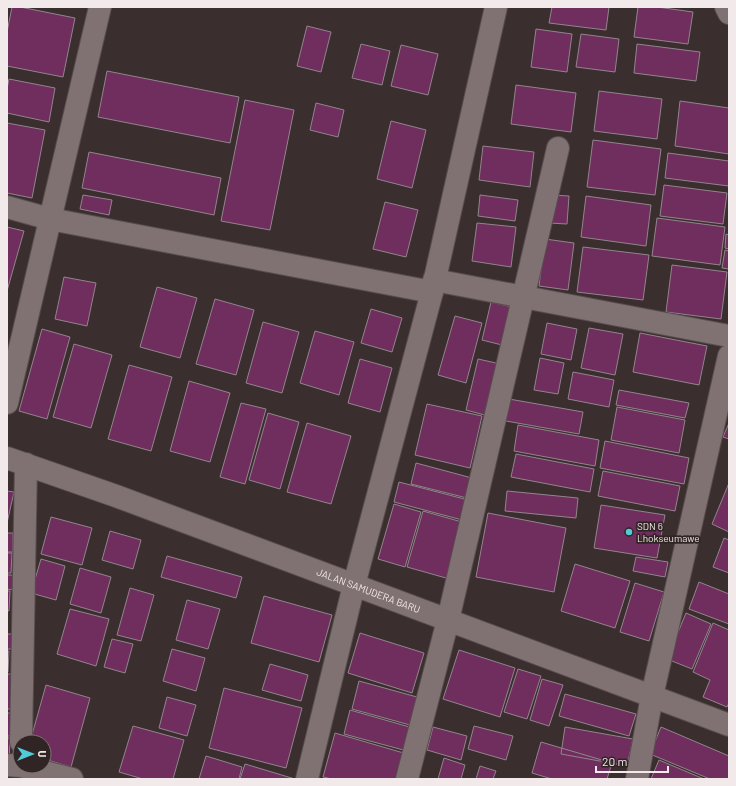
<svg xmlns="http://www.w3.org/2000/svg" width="736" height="786" viewBox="0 0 736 786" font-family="Barlow,sans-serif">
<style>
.building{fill:#6f2e5d;stroke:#91858c}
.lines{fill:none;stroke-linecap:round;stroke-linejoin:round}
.minor-casing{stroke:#584d4e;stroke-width:24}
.minor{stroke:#807172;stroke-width:22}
.poi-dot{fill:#52cbd7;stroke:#302425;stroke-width:1.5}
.labels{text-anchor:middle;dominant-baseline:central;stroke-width:3.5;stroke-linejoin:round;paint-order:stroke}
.poi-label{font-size:10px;fill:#f2e9ea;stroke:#302425;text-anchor:start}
.street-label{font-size:10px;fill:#f2e9ea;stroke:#302425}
</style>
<rect width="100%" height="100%" fill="#3b2e2f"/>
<path class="building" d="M12,7h8l55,11 -12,59 -56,-11v-34z
M552,7h57l-3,23 -57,-7z
M638,7h19l36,5 -5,32 -54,-7z
M307,26l24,6 -10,40 -24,-6z
M536,29l36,5 -5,38 -36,-5z
M581,34l38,5 -4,33 -39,-5z
M361,44l29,7 -8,34 -30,-7z
M637,44l63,8 -4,29 -62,-8z
M401,45l37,9 -10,41 -37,-9z
M107,71l132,26 -9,46 -132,-26z
M9,79l46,9 -6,34 -42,-9v-24z
M516,85l60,8 -5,39 -60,-8z
M599,91l63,8 -5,40 -63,-8z
M245,100l49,10 -24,120 -49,-9z
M680,101l49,7v46l-54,-8z
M316,103l28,7 -6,27 -28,-7z
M391,121l35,9 -14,58 -35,-9z
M7,123l38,7 -13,68 -25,-5z
M593,140l68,9 -6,46 -68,-8z
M483,146l51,6 -4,35 -51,-7z
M89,152l132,26 -7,37 -132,-27z
M668,153l61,8v25l-64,-8z
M664,185l63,8 -4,31 -63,-8z
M83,195l29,5 -3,15 -29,-6z
M480,195l38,5 -3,21 -37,-5z
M551,195l18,1 -2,28 -18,-1z
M586,196l65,9 -5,41 -65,-9z
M385,202l33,8 -12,47 -33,-8z
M657,218l68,9 -5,38 -68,-9z
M477,223l39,4 -5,40 -39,-6z
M7,227l17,4 -17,60z
M726,234l3,1v14l-4,-1z
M545,239l29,4 -6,47 -29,-4z
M583,247l66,8 -6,45 -66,-8z
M725,250l4,1v18l-7,-1z
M672,265l55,7 -6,47 -55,-7z
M64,277l32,6 -9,43 -32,-7z
M157,287l40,11 -17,60 -40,-11z
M215,299l39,11 -18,65 -40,-11z
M491,302l25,6 -10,38 -24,-6z
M371,309l31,9 -10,34 -31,-9z
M455,316l27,7 -16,60 -28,-8z
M263,322l36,10 -17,61 -36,-10z
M547,323l30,6 -6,31 -30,-6z
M589,328l34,6 -8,41 -34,-7z
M42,329l28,8 -23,82 -28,-8z
M315,331l39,11 -15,53 -39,-12z
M640,333l67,13 -8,39 -66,-13z
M74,344l38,11 -21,73 -38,-11z
M540,358l24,5 -6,31 -24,-4z
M360,359l32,9 -12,44 -32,-9z
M478,359l27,6 -13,52 -26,-7z
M129,365l43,12 -21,74 -43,-12z
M573,372l41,8 -5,27 -41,-8z
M189,381l41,12 -20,69 -40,-11z
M619,390l70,13 -4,15 -69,-13z
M509,399l74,13 -4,22 -73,-13z
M241,403l25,6 -21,75 -25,-7z
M427,404l55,12 -12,52 -55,-13z
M617,407l68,13 -6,33 -68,-13z
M268,413l31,9 -19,67 -31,-9z
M307,423l44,13 -20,68 -44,-12z
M729,423v16l-6,-2z
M518,425l81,15 -4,26 -81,-15z
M605,441l84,17 -5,26 -84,-16z
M516,454l78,15 -4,23 -79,-15z
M416,463l56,15 -5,20 -56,-14z
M603,471l77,15 -5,25 -77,-15z
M399,482l73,19 -6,20 -72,-19z
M729,483v49l-17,-8z
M7,491l7,1 -7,31z
M507,491l71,7 -2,20 -71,-7z
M394,504l27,8 -16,55 -27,-8z
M601,505l64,10 -8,43 -63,-10z
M423,511l46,13 -16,56 -46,-13z
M488,513l78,15 -12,64 -78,-15z
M51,517l41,11 -10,37 -41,-11z
M110,531l31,9 -8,29 -31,-9z
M7,533h6v19h-6z
M724,538l5,2v33l-16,-6z
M7,553h5l-1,20h-4z
M167,556l75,21 -6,21 -75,-21z
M636,557l32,5 -3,15 -32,-6z
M41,559l24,7 -9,34 -25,-7z
M575,564l55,17 -15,47 -54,-17z
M80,568l31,9 -10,36 -31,-9z
M7,575h6v15l-6,-1z
M699,582l30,12v30l-40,-15z
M635,583l29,9 -15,49 -29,-9z
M130,588l24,7 -13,46 -24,-6z
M7,591h3l-1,20 -2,-1z
M264,596l68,19 -13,47 -68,-19z
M187,600l33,9 -12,40 -32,-9z
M70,609l39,10 -13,47 -39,-12z
M686,613l25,11 -19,45 -25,-10z
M713,623l16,7v73l-2,4 -24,-10 7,-17 -17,-8z
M360,633l64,20 -12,40 -64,-20z
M7,634h9v15h-9z
M112,639l21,5 -8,29 -21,-6z
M172,649l33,9 -9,33 -33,-10z
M459,650l56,18 -15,49 -57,-18z
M7,651h2l-1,21h-1z
M270,664l38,11 -7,26 -39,-11z
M518,669l23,7 -14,43 -23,-7z
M7,674h6l-1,35h-5z
M542,679l21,6 -14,41 -19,-6z
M359,681l58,16 -7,28 -58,-16z
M46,685l44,13 -19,69 -27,-8v-17h-14z
M224,688l78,20 -16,60 -77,-20z
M565,694l71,20 -7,22 -70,-20z
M167,697l29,8 -9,31 -28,-8z
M350,710l63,18 -6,23 -63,-17z
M7,713h4l-1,23h-3z
M133,726l51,14 -11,39h-30l-24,-7z
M474,726l39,10 -7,24 -38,-11z
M433,727l34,9 -6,24 -34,-10z
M565,727l68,12 -6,27 -66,-12z
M661,727l68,29v23h-19l-60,-25z
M335,733l72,21 -7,25h-68l-9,-2z
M7,738h3l-1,24h-2z
M541,742l71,21 -5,16h-55l-20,-6z
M206,756l36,11 -3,12h-40z
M444,758l21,7 -4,14h-23z
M659,760l45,19h-53z
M245,764l50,15h-55z
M480,766l16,5 -3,8h-17z"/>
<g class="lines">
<g class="minor-casing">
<g id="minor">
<path d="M726,7l3,6"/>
<path d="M7,207l43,12 382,73"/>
<path d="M434,280l295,56"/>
<path d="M7,403l93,-396"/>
<path id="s1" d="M7,458l109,38 613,229"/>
<path d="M21,742l5,-278"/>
<path d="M7,765l14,1 51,13"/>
<path d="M307,779l47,-194 78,-293 64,-285"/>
<path d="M407,779l41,-159 110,-472"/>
<path d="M637,779l15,-83 77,-340"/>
</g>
</g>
<use href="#minor" class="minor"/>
</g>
<circle class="poi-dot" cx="629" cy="532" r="4"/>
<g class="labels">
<g class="poi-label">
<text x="637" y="526">SDN 6<tspan x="637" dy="12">Lhokseumawe</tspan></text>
</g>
<g class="street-label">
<text stroke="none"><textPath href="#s1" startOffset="385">JALAN SAMUDERA BARU</textPath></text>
</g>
</g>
<rect width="736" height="786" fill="none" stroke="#f2e9ea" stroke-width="16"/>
<g transform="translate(32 754) rotate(90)"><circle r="19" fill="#302425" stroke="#7e7374"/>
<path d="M0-3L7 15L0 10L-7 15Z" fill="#52cbd7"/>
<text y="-6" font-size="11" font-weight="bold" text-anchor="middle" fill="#f2e9ea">U</text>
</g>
<path d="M596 766v6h72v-6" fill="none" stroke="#f2e9ea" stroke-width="2"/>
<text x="602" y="766" font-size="12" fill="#f2e9ea" stroke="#302425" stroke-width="3" paint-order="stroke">20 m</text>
</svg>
